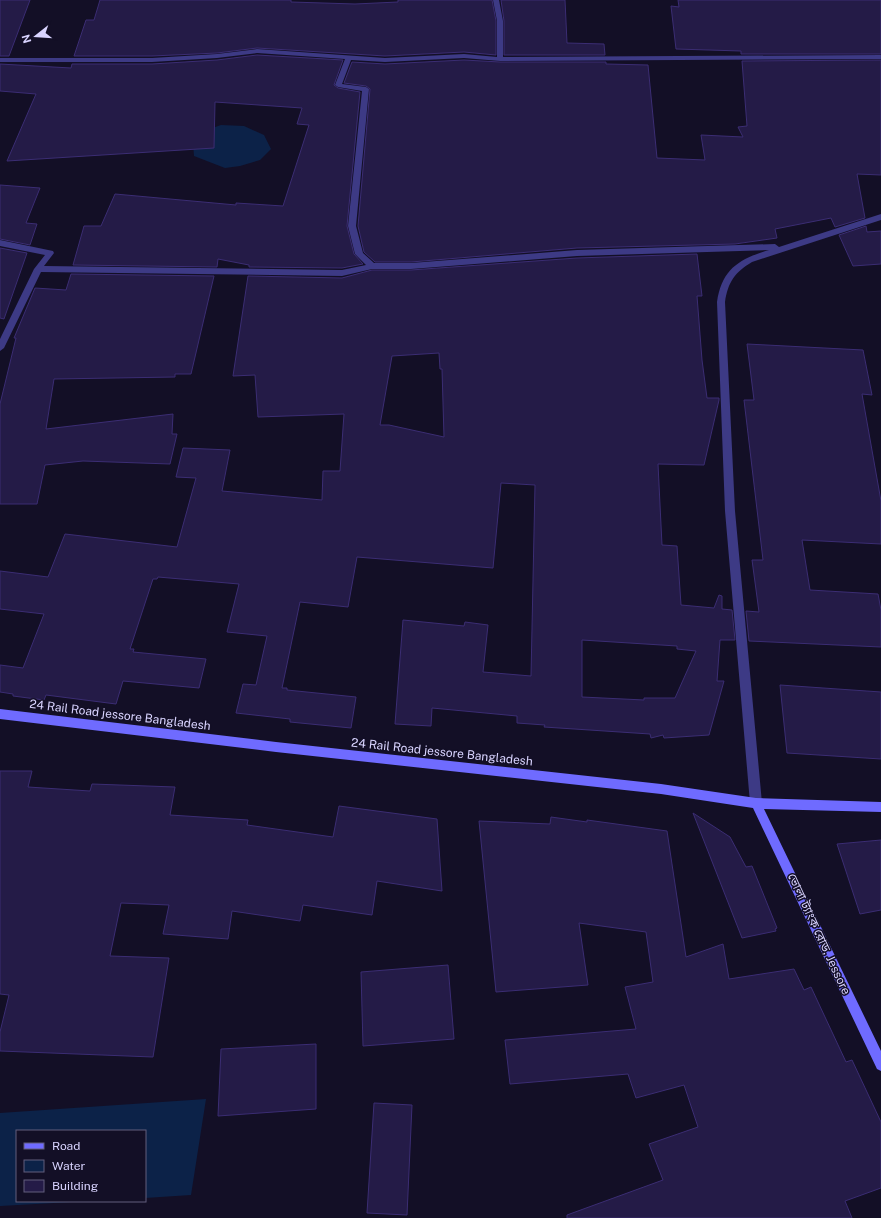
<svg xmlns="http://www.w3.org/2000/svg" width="881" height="1218" viewBox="0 0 881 1218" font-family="'Public Sans','Noto Sans Bengali',sans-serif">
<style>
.water{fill:#0c2248}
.building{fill:#241b47;stroke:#3b2d73;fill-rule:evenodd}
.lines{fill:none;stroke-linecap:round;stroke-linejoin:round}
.street{fill:#3d3a85;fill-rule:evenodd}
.secondary{fill:#6f6bff;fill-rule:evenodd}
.labels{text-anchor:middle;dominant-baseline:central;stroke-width:3;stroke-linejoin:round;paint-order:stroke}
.street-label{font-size:12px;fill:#d9d4ff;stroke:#130f26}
</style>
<rect width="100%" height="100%" fill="#130f26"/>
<path class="water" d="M221,125l23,1 20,9 7,14 -11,11 -20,6 -15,2 -31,-12 -1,-14 8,-10z
M206,1099l-15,96 -46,3v-67h-128v70h73l-90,5v-93z"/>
<path class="building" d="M0,0h30l-21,56h-9z
M100,0h191v2l64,2 43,-2v-2h94l4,21v34l-32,-3 -79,4 -128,-8 -40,5 -65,3h-78l12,-36h8z
M501,0h64l2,43 37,1 1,11h-101v-34z
M678,0h203v54h-140v-3l-65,-2 -5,-43 8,1z
M257,55l86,5 -9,25 4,3 22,4 -13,134 7,28 9,10 -21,4 -93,-1v-2l-31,-6 -1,8 -144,-2 11,-39h17l14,-32 121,11v-2l47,3 26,-81 -12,-1 5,-16 -87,-6 -1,46 -207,13 29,-67 -36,-3v-27l71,4 1,-4h80l65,-4z
M464,60l36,2h106v2l42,1 9,93 48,2 -4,-25 42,2 -5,-10 9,-1 -5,-65 139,-1v115l-24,-1 8,44 -30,9 -4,-9 -56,11 2,9 -42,6 -158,4 -166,14h-36l-11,-10 -6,-26 12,-137 -4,-3 -22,-3 8,-21 33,2z
M0,185l40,3 -14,35 11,1 -7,21 -30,-6z
M866,226l1,6 14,-1v33l-28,2 -14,-31z
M0,248l27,5 -23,66 -4,-1z
M697,254l5,42h-5l5,64 5,38h12v2l-15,65 -46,-1 4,81 15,1 4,59 33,3 5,-13 3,1v13l10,1 3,30h-15l-3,41h7l-15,54 -45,3 -1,-3 -12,3 -1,-4 -106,-7 1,-2 -28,-2v-7l-85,-8 -1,18 -36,-2 8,-104 61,6 1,-4 23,3 -5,47 48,4 4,-191 -34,-2 -8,85 -136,-11 -9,50 -48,-5 -18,86h5v2l69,7 -5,31 -61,-6v-3l-54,-6 7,-29 13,1 11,-49 -40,-4 12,-48 -81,-7 -1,2h-4l-23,70h4l-1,3 73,7 -7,29 -76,-7 -7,23 -70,-9 -2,5 -31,-4v-2l-13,-2v-27l23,3 21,-54 -44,-5v-38l48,6 17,-43 112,13 19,-69 -20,-1 7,-29 47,2 -8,41 100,9 1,-29h17l4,-57 -86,3 -3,-42 -22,1 15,-100 94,2 30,-8h39l166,-12zM439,353l1,16h2l2,68 -55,-12h-9l12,-69zM582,640l95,6v3l19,2 -21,47h-31v2l-62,-3z
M71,274l143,2 -23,98h-16v3l-121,2 -8,50 127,-15 -1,20h5l-7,30 -87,-3 -38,4 -8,39h-37v-100l16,-66h-2l21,-50 31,2z
M747,344l116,6 9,45 -10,-1 19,107v43l-79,-4 8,50 68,4 3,16v37l-132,-6 -3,-30 13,1 -7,-52h11l-19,-160h10z
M780,685l101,7v67l-94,-6z
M0,771h32l-4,16 62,4 2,-7 83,3 -5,28 78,5 -1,5 86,12 6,-31 98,13 5,72 -65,-10 -5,34 -69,-10 -3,16 -68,-10 -4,28 -65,-5 6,-29 -48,-2 -11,53 59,2 -16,99 -153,-6v-19l9,-37 -9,-1z
M693,813l37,24 16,30 6,-1 25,62 -2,1 1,2 -34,7z
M551,817l36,5v-2l80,11 19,126 37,-13 6,35 65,-10 10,21 7,-3 35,75 6,-2 29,62v66l-36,13 7,17h-285v-3l96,-35 -14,-36 49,-17 -14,-42 -48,13 -8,-24 -118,10 -5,-44 131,-11 -11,-42 28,-5 -7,-50 -67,-9 9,62 -92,7 -17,-171 71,3z
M881,840v70l-21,4 -23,-70z
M448,965l6,74 -91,7 -2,-74z
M316,1044v65l-98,7 3,-67z
M374,1103l38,2 -5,110 -40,-2z"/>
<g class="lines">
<path class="street" d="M493,0h6l4,21v36l378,-2v4l-381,2 -36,-3 -79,4 -34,-2 -9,24 24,3 3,2 -13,137 7,27 11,10h37l166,-13 198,-6 4,3 102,-33v6l-129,42c-17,10 -24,20 -27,40l10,209 27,292 -2,4 -4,1 -4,-1 -2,-4 -25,-292 -8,-209c5,-33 22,-43 52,-52l-192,6 -166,13h-39l-30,7 -301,-4 -37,76 -4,3v-12l34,-70 11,-14 -45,-9v-6l53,11 1,2 -10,13 298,4 24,-5 -11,-11 -7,-28 14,-135 -24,-4 -3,-2 10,-26 -88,-6 -40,5 -65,4h-152v-4h152l65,-4 40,-5 128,9 79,-4 33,3v-36z"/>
<path class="secondary" d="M0,709l276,33 385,42 95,14 125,4v10l-117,-3 117,242v20l-4,-2 -124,-261 -92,-14 -385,-42 -276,-33z"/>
</g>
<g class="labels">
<g class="street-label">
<text transform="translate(120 715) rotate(7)">24 Rail Road jessore Bangladesh</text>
<text transform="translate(442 752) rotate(6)">24 Rail Road jessore Bangladesh</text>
<text transform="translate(819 934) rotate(65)">ভোলা ট্যাংক রোড, Jessore</text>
</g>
</g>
<rect x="16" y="1130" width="130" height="72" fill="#130f26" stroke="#625e7d"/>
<rect x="24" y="1143" width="20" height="6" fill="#6f6bff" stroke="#625e7d"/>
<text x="52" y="1150" font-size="12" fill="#d9d4ff">Road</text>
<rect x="24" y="1160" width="20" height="12" fill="#0c2248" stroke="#625e7d"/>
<text x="52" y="1170" font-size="12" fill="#d9d4ff">Water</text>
<rect x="24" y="1180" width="20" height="12" fill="#241b47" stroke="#625e7d"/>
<text x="52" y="1190" font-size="12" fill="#d9d4ff">Building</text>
<g transform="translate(36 36) rotate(253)" stroke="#130f26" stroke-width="3" paint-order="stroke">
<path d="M0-3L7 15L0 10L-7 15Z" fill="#d9d4ff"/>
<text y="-6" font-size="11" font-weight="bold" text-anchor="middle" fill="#d9d4ff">N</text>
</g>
</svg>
